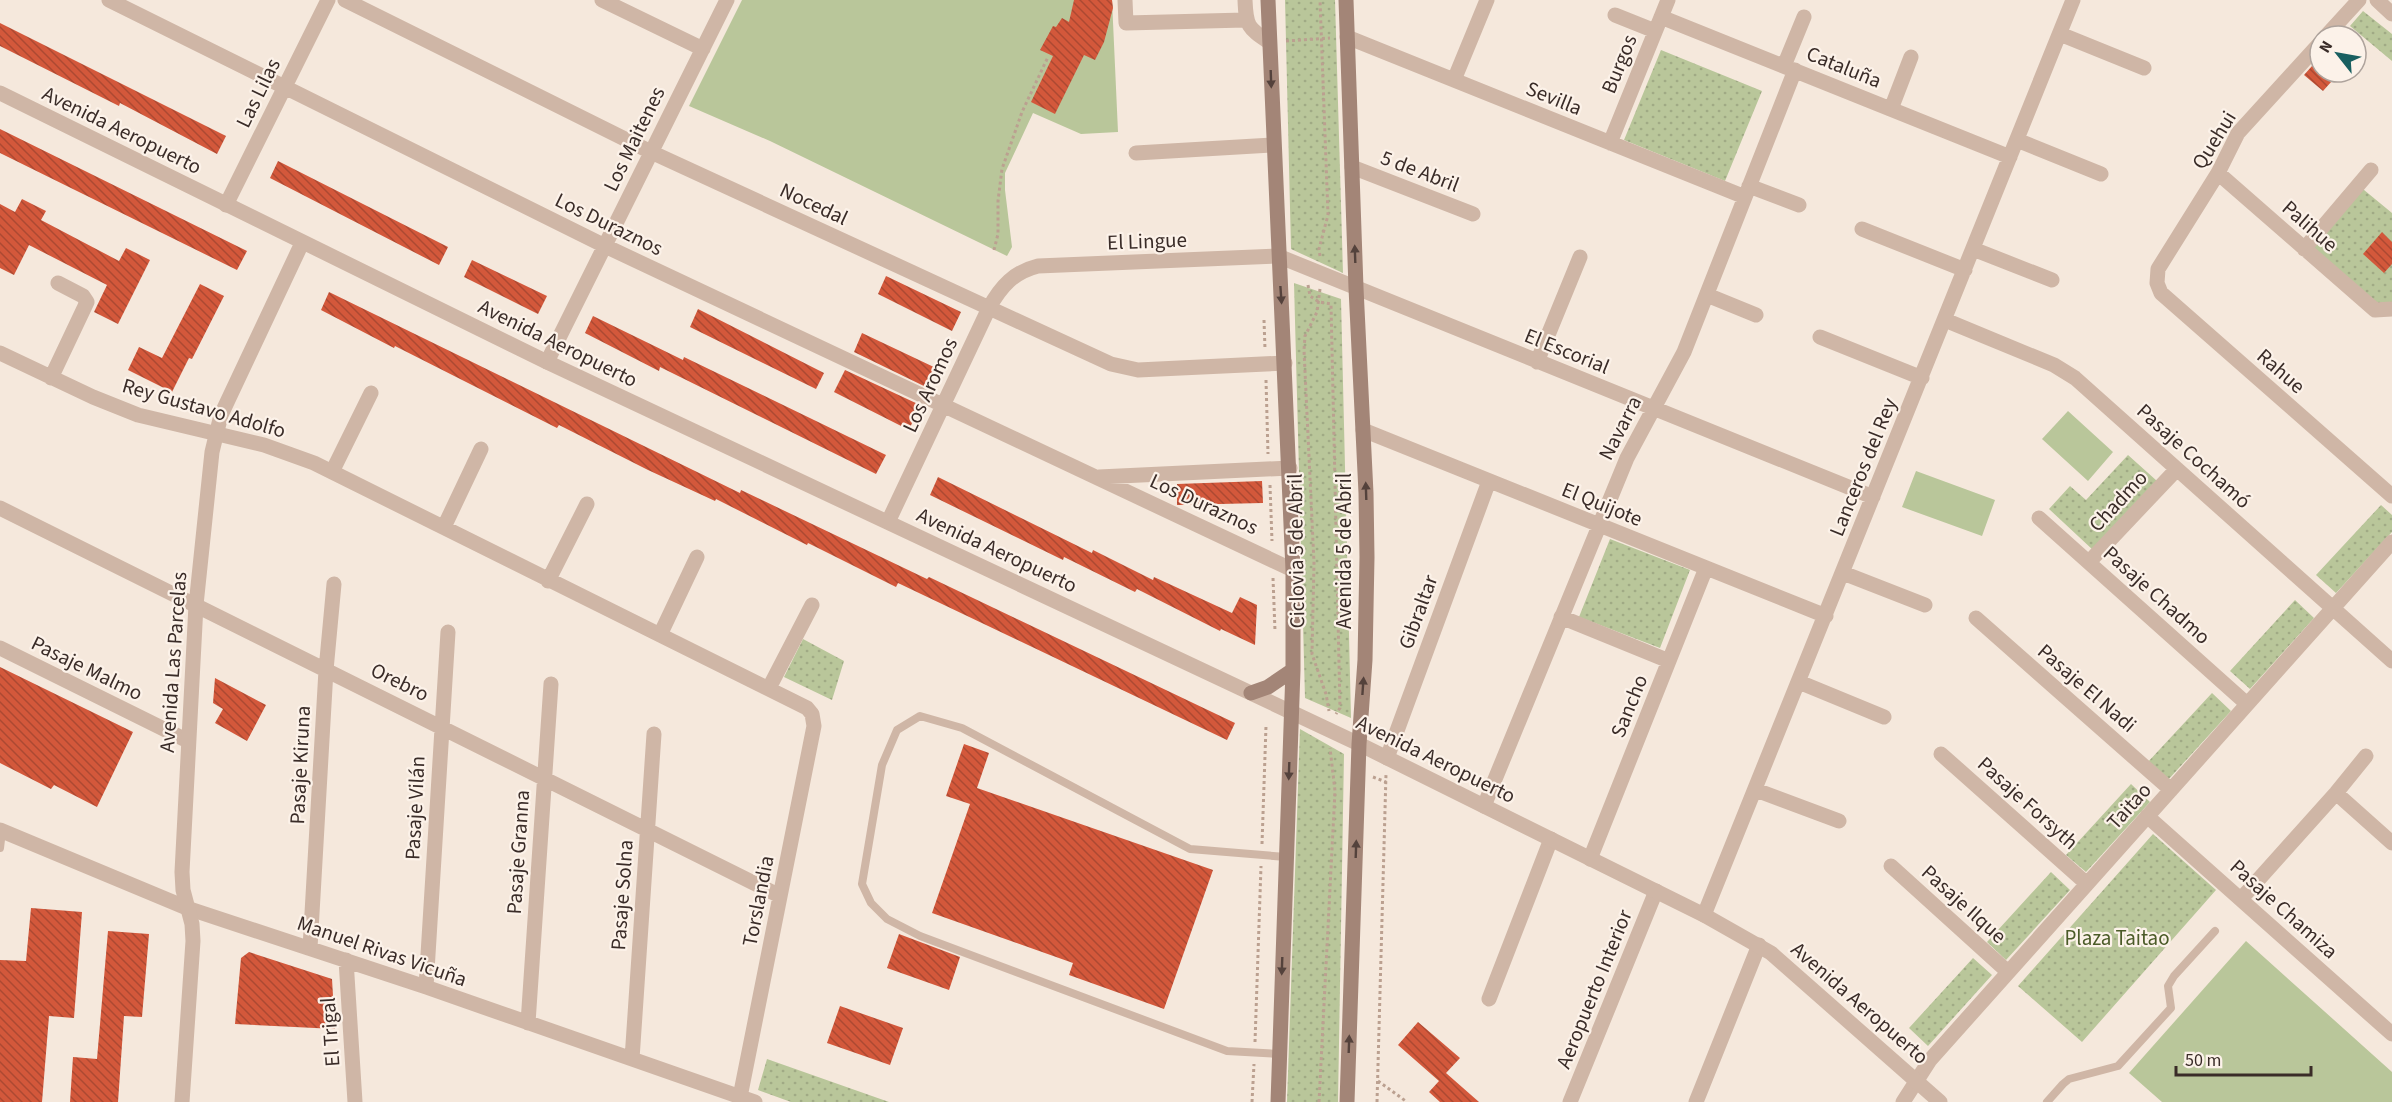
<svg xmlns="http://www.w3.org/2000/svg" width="2392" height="1102" viewBox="0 0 2392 1102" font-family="'Source Sans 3',sans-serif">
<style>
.grass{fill:url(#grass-dots)}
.pitch{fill:#b9c69a}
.building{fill:url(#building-back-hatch)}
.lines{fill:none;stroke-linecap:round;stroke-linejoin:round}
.path{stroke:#bba090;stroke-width:3;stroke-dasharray:3 3;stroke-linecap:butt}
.service{stroke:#cfb6a6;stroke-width:8}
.minor{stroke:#cfb6a6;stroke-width:15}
.tertiary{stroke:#cfb6a6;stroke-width:15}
.secondary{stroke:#a38577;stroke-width:15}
.oneway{fill:#54423c}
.labels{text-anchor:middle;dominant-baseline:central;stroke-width:4.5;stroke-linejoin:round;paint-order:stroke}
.street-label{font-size:21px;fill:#3a2c28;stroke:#fcf2e9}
.park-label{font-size:21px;fill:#4b5b28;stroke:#fcf2e9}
</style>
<defs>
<pattern id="grass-dots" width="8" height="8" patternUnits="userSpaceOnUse" patternTransform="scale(1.5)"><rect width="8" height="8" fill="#b9c69a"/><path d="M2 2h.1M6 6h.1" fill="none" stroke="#a0aa85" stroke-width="1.8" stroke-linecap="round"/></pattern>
<pattern id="building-back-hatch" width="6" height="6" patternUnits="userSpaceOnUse" patternTransform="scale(1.5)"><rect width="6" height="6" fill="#d3583b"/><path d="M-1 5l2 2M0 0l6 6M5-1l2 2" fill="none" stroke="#ac4932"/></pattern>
</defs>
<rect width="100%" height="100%" fill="#f5e8dc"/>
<path class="grass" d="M1285,0h50l8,273 -52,-24z
M2363,11l29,23v27l-42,-35z
M1661,50l101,41 -37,90 -101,-41z
M2358,185l34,28v96l-8,2 -80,-62z
M1294,283l47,16 10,419 -46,-20z
M2128,455l29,26 -64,69 -44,-41 21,-23 16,14z
M2381,505l11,10v17l-56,61 -20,-18z
M1610,539l80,31 -30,78 -81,-31z
M2295,600l19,18 -64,71 -20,-18z
M803,639l41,22 -12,39 -48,-23z
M2212,693l19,18 -64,70 -20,-18z
M1300,729l44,25 -6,348h-51z
M2131,784l19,18 -64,70 -20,-17z
M2153,834l63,56 -134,152 -64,-56z
M2051,872l19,18 -64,70 -19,-18z
M1973,958l19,17 -64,71 -19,-18z
M767,1059l122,43h-98l-33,-12z"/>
<path class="pitch" d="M742,0h370l6,132 -37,2 -48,-21 -28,60v17l7,57 -5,9 -237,-115 -81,-35z
M2068,411l45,41 -25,29 -46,-42z
M1916,471l79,29 -13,36 -80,-29z
M2246,941l146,131v30h-230l-33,-29z"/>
<path class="building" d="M1074,0h38l1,8 -9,34 -9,18 -11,-5 -29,59 -24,-12 22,-46 -13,-6 13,-24 3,1 6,-9 7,4z
M0,23l226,113 -9,18 -97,-51 -1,3 -119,-60z
M2320,57v15h20l-17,19 -19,-16z
M0,129l247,122 -10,19 -237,-117z
M278,161l170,86 -9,18 -169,-87z
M22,199l24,12 -5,9 78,41 7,-13 24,12 -32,64 -24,-12 13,-27 -78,-40 -15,30 -14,-7v-64l15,8z
M2382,232l10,10v22l-8,9 -21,-19z
M472,260l75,36 -9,18 -74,-37z
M886,276l75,36 -9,19 -74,-37z
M200,284l24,12 -32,63 -3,-1 -17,34 -44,-22 11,-23 23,11z
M329,292l411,201 1,-3 186,89 2,-2 306,146 -8,17 -329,-157 -2,4 -88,-44 -1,2 -91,-46 -1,2 -67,-31 -89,-45 -2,3 -162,-82 -1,2 -73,-38z
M698,309l126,64 -8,16 -126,-62z
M593,316l90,44 1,-3 202,98 -10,19 -216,-107 -1,4 -74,-38z
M862,333l76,36 -10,19 -74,-36z
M845,370l75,35 -11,25 -75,-38z
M938,477l154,76 1,-3 60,30 1,-3 78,36 8,-16 17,8 -2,40 -34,-16 -1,2 -83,-42 -2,3 -71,-35 -1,3 -133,-65z
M1262,481l1,22 -86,2v-21z
M0,667l133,65 -36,75 -43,-22 -3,4 -51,-26z
M215,678l51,27 -19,36 -32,-18 8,-14 -10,-6z
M964,744l25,9 -12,35 236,82 -49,139 -95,-34 4,-12 -141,-50 38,-109 -24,-8z
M31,908l51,4 -8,106 -25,-2 -7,86h-42v-142l26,1z
M108,931l41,3 -7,83 -18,-1 -6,86h-48l3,-45 24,2z
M899,934l61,23 -11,33 -62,-22z
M249,952l83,27 3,50 -100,-5 6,-66z
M840,1006l63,22 -13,37 -63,-22z
M1418,1022l42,36 -14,15 33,29h-39l-11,-10 10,-11 -41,-36z"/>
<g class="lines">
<path class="path" d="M1286,41l44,-3
M994,250l4,-16v-33l4,-32 20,-57 26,-55
M1320,256l-1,-7 9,-34 -8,-215
M1308,285l2,11 9,6 12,2 9,404 -4,6
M1320,289l-3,23 -12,24 -1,14 10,213 -2,91 14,40 3,17
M1264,320l1,29
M1266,380l2,74
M1270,485l2,56
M1273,578l2,53
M1373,777l13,5
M1262,844l4,-118
M1255,1042l6,-176
M1378,1081l29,21
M1252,1102l2,-38
M1319,1102l16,-311 -5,-43
M1377,1102l9,-328"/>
<path class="service" d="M0,848l2,-17
M1279,1054l-52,-3 -307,-115 -33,-17 -16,-16 -9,-19 20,-119 15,-35 23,-14 42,12 228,121 96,8
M2047,1102l16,-18 6,-5 49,-13 53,-58 -3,-22 6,-10 41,-45"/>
<path class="minor" d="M109,0l496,246 688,324
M345,0l306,152 460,212 27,6 147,-7
M602,0l101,49
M1125,0l1,23 119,-3
M1245,0c1,26 3,28 24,42
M1615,15l40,16
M1661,17l349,140
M2060,34l84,34
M2326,36l33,-36
M1347,37l398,160
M2320,43l-82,90 -20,40 -60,96 -1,14 4,10 231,203
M1784,66l20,-49
M1454,80l33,-80
M1891,109l20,-52
M2017,140l84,34
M1610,143l58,-143
M1136,153l137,-8
M1352,167l121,47
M2218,173l157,137 17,-1
M1749,186l50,19
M226,205l102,-205
M1862,229l103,41
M1973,249l79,31
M2304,249l67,-79
M1707,295l49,20
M1945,320l109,45 21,13 317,283
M1820,337l102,41
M0,353l93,44 45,18 126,30 50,18 493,245 5,6 2,12 -74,371
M547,362l180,-362
M1537,362l43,-105
M51,378l36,-76 -4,-6 -25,-13
M1363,430l463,186
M332,472l39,-79
M1099,477l191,-9
M0,508l780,388
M2039,518l208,186
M888,522l101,-214c12,-22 25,-36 49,-42l240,-10 595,241
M444,527l37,-78
M2089,562l88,-93
M1843,573l82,32
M548,581l39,-77
M1561,617l108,44
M1976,618l195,172
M660,635l37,-78
M0,648l188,93
M1799,682l85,35
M769,688l43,-83
M1941,754l146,130
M1387,758l102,-277
M1756,790l83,31
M2336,793l56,50
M1484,806l143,-348 57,-106 111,-282
M2147,816l245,218
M0,830l187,78 239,79 329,115
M1590,859l116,-291
M1891,866l117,106
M2241,899l95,-106 30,-37
M1704,915l369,-915
M310,948l16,-278 8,-86
M346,960l9,142
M426,987l22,-355
M1489,999l62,-160
M528,1023l23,-339
M632,1059l22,-325
M1570,1102l86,-211
M1696,1102l63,-157
M1903,1102l27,-42 462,-518"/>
<path class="tertiary" d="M2377,0l15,14
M0,93l547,269 812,382 345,171 67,38 169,149
M182,1102l11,-161 -1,-17 -9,-34 -1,-18 14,-267 16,-153 9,-37 81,-172"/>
<path class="secondary" d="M1268,0l25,570v100l-15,432
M1346,0l10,288 10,205 1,64 -2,103 -6,84 -12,358
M1251,693l17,-6 25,-17"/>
</g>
<defs><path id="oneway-solid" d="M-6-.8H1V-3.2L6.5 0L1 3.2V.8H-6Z" transform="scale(1.5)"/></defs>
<g class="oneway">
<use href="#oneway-solid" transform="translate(1271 79) rotate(88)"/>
<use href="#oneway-solid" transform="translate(1355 254) rotate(-92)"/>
<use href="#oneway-solid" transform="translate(1281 295) rotate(86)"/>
<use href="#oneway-solid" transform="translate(1366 491) rotate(-92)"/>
<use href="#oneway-solid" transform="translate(1363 686) rotate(-86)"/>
<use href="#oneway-solid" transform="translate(1289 771) rotate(92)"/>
<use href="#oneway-solid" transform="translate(1356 849) rotate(-88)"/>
<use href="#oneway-solid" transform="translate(1282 966) rotate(92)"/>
<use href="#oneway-solid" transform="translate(1349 1044) rotate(-88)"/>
</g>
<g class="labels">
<g class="street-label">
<text transform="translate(1619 64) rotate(-68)">Burgos</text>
<text transform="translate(1844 67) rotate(22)">Cataluña</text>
<text transform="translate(258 93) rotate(-64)">Las Lilas</text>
<text transform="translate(1554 98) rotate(22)">Sevilla</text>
<text transform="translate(122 130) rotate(26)">Avenida Aeropuerto</text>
<text transform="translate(634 139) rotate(-64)">Los Maitenes</text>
<text transform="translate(2214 140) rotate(-58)">Quehui</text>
<text transform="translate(1420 171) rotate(21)">5 de Abril</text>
<text transform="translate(814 204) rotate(25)">Nocedal</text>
<text transform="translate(609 224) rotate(26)">Los Duraznos</text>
<text transform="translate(2310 226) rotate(41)">Palihue</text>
<text transform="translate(1147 241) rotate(-2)">El Lingue</text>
<text transform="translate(558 343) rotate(26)">Avenida Aeropuerto</text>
<text transform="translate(1567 351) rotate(22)">El Escorial</text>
<text transform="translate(2281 371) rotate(41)">Rahue</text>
<text transform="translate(930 385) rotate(-65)">Los Aromos</text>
<text transform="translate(204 408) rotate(16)">Rey Gustavo Adolfo</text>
<text transform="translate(1620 428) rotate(-63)">Navarra</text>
<text transform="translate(2194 456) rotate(42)">Pasaje Cochamó</text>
<text transform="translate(1863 467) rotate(-68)">Lanceros del Rey</text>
<text transform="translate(2118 501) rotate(-47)">Chadmo</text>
<text transform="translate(1204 504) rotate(25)">Los Duraznos</text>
<text transform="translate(1602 504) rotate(22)">El Quijote</text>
<text transform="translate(997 550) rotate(25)">Avenida Aeropuerto</text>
<text transform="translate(1296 551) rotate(-91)">Ciclovia 5 de Abril</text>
<text transform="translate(1344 551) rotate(-90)">Avenida 5 de Abril</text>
<text transform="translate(2157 595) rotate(42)">Pasaje Chadmo</text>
<text transform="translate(1418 612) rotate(-70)">Gibraltar</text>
<text transform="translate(173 662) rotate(-86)">Avenida Las Parcelas</text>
<text transform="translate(87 668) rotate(26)">Pasaje Malmo</text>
<text transform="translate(400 682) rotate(26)">Orebro</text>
<text transform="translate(2087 688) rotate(41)">Pasaje El Nadi</text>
<text transform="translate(1629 706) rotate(-68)">Sancho</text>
<text transform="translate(1436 759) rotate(26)">Avenida Aeropuerto</text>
<text transform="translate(300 765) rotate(-87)">Pasaje Kiruna</text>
<text transform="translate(2028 803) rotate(42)">Pasaje Forsyth</text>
<text transform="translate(2129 806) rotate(-48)">Taitao</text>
<text transform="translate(415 808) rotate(-87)">Pasaje Vilán</text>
<text transform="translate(518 852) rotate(-86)">Pasaje Granna</text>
<text transform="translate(622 895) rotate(-86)">Pasaje Solna</text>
<text transform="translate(758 901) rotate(-79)">Torslandia</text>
<text transform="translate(1964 904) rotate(42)">Pasaje Ilque</text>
<text transform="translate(2284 909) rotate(42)">Pasaje Chamiza</text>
<text transform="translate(382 951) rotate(19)">Manuel Rivas Vicuña</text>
<text transform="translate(1594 989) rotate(-68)">Aeropuerto Interior</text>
<text transform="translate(1860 1003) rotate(41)">Avenida Aeropuerto</text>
<text transform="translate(330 1032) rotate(-94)">El Trigal</text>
</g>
<g class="park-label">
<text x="2117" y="938">Plaza Taitao</text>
</g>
</g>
<g transform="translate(2338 54) rotate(301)"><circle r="28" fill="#fcf2e9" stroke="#aea39c" stroke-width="1.5"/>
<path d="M0-4.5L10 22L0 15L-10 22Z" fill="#185f60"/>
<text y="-9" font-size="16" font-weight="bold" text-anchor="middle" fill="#3a2c28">N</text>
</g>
<path d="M2176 1066v9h135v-9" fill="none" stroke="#3a2c28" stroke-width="3"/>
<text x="2185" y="1066" font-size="18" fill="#3a2c28" stroke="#fcf2e9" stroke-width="4.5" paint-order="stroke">50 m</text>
</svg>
